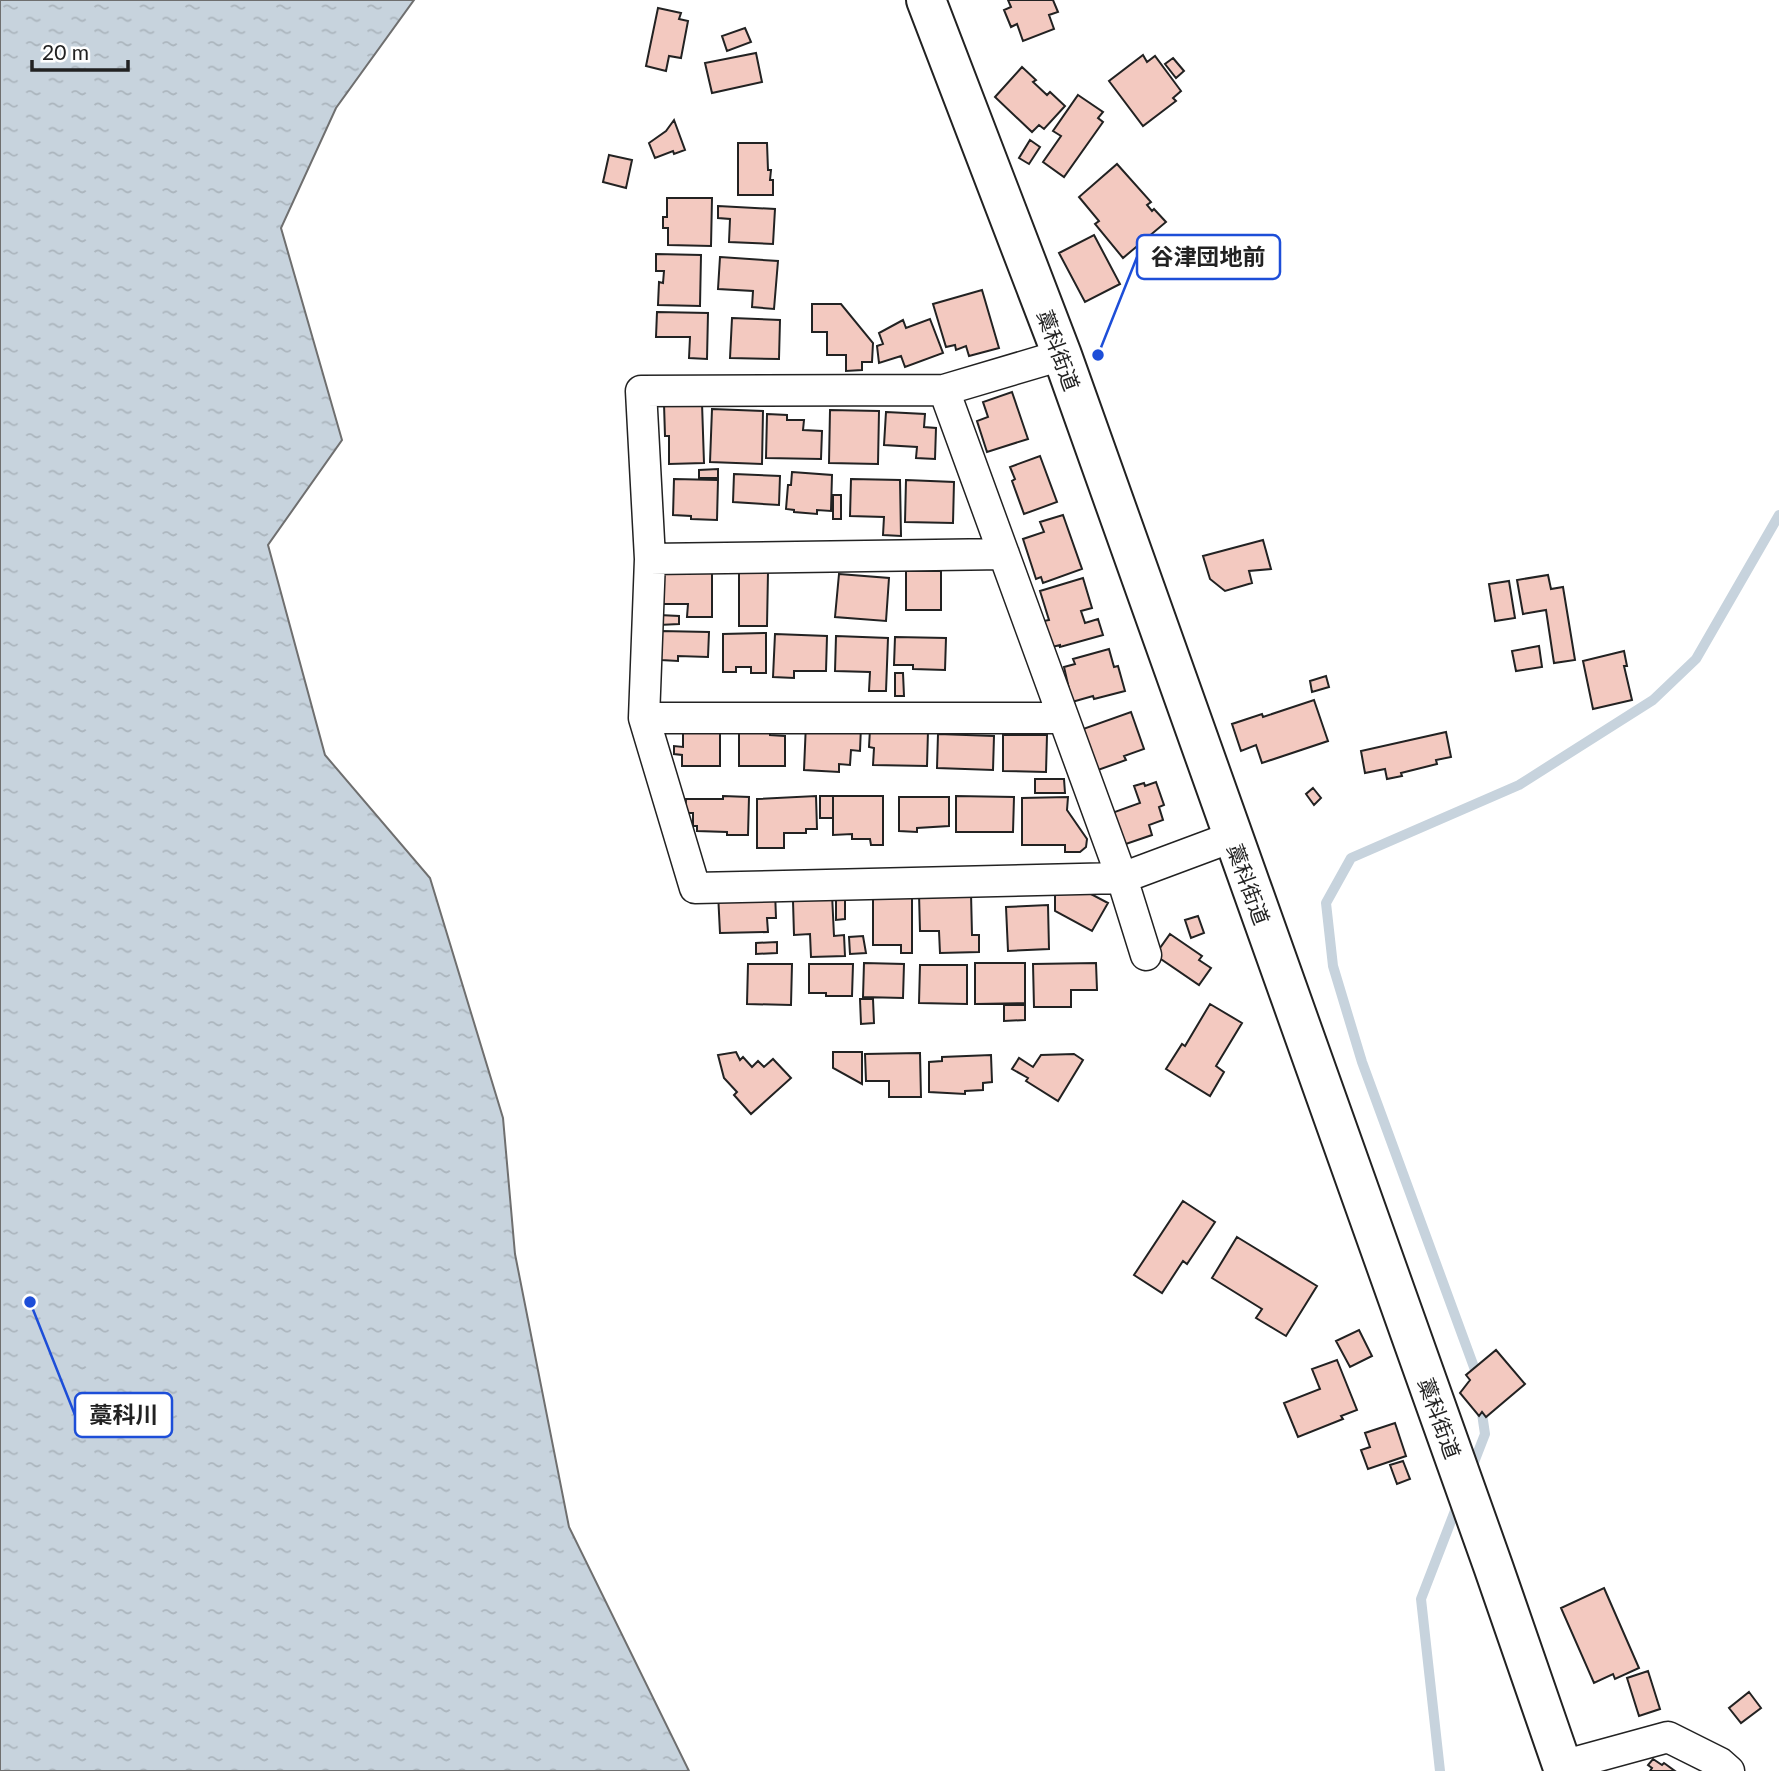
<svg xmlns="http://www.w3.org/2000/svg" width="1779" height="1771" viewBox="0 0 1779 1771" font-family="Lato,'Noto Sans JP',sans-serif">
<style>
.water{fill:url(#water-ripples);stroke:#6f6f6f;stroke-width:2}
.lines{fill:none;stroke-linecap:round;stroke-linejoin:round}
.stream{stroke:#c7d3dd;stroke-width:10}
.building{fill:#f3c9c0;stroke:#222;stroke-width:2}
.minor-casing{stroke:#222;stroke-width:33}
.trunk-casing{stroke:#222;stroke-width:42}
.minor{stroke:#fff;stroke-width:30}
.trunk{stroke:#fff;stroke-width:38}
.labels{text-anchor:middle;dominant-baseline:central;stroke-width:5;stroke-linejoin:round;paint-order:stroke}
.street-label{font-size:21px;fill:#222;stroke:#fff}
.leader{fill:none;stroke:#1d4ed8;stroke-width:2.5}
.callout-dot{fill:#1d4ed8;stroke:#fff;stroke-width:2.5}
.callout{fill:#fff;stroke:#1d4ed8;stroke-width:2.5}
.callout-label{font-size:23px;text-anchor:middle;font-weight:bold;fill:#222}
</style>
<defs>
<pattern id="water-ripples" width="26" height="14" patternUnits="userSpaceOnUse" patternTransform="scale(1.75)"><rect width="26" height="14" fill="#c7d3dd"/><path d="M2 4q2-2 4 0t4 0M15 11q2-2 4 0t4 0" fill="none" stroke="#abb5bd"/></pattern>
</defs>
<rect width="100%" height="100%" fill="#fff"/>
<path class="water" d="M0,0h414l-78,108 -55,120 61,212 -74,105 57,210 105,123 73,240 12,136 54,273 120,244h-689z"/>
<g class="lines">
<path class="stream" d="M1478,1378l-116,-316 -29,-96 -7,-63 25,-45 168,-73 134,-85 43,-41 83,-144
M1471,1470l14,-36 -5,-34
M1440,1771l-19,-172 37,-96"/>
</g>
<path class="building" d="M1008,0h45l5,12 -9,3 5,14 -31,12 -6,-17 -6,3 -7,-17 7,-3z
M658,8l23,5 -2,6 9,2 -7,37 -12,-2 -3,15 -20,-5z
M745,28l6,14 -24,9 -5,-15z
M756,53l6,29 -50,11 -7,-30z
M1143,55l4,7 8,-6 26,35 -8,7 3,3 -33,25 -34,-45z
M1173,58l11,13 -8,7 -11,-14z
M1022,67l14,13 -3,2 14,13 3,-3 15,14 -21,23 -5,-4 -7,7 -37,-35z
M1078,95l25,17 -5,6 5,4 -39,55 -21,-15 18,-26 -8,-5z
M674,120l11,30 -11,4 -1,-3 -18,7 -6,-15 17,-12z
M1030,140l10,7 -11,17 -10,-6z
M738,143h29l1,27h3l-1,10h3v15h-35z
M609,155l23,5 -6,28 -23,-6z
M1117,164l34,38 -4,3 5,6 2,-2 12,13 -43,36 -28,-34 4,-3 -20,-24z
M667,198h45l-1,48 -43,-1v-17h-5v-11h4z
M718,206l57,3 -2,35 -44,-2 1,-23 -12,-1z
M1094,235l26,49 -35,18 -26,-49z
M656,254l45,1 -1,51 -42,-1 1,-23 4,1 1,-12h-8z
M720,257l58,4 -4,48 -22,-2 1,-16 -35,-2z
M982,290l17,58 -30,8 -3,-10 -10,4 -1,-5 -9,2 -13,-43z
M812,304h29l32,39 -1,19h-10v8l-16,1v-16h-19v-23h-15z
M657,312l51,1 -1,46 -18,-1 1,-21h-34z
M732,318l48,2 -1,39 -49,-1z
M930,319l13,34 -38,14 -4,-11 -22,7 -2,-17 6,-2 -4,-11 24,-13 3,8z
M1012,392l16,47 -41,13 -10,-31 11,-4 -5,-15z
M702,403l2,60 -35,1v-28h-4l-1,-32z
M712,409l51,2 -1,53 -52,-2z
M830,410l49,1 -1,53 -49,-1z
M886,412l39,2 -1,13 12,1 -1,31 -19,-1 1,-11 -33,-2z
M767,414l20,1v5h17l-1,10 19,1 -1,28 -55,-1z
M1040,456l17,46 -33,12 -12,-33 3,-2 -5,-12z
M718,469v9h-19v-8z
M792,472l40,3 -1,36 -14,-1v4l-23,-2v-2l-8,-1 2,-24h3z
M734,474l46,2 -1,29 -46,-3z
M674,479l44,1 -1,40 -26,-1v-3l-18,-1z
M851,479l49,1 1,56 -18,-1 1,-18 -34,-1z
M906,480l48,2 -1,41 -48,-1z
M833,495h8v24h-8z
M1063,515l19,54 -39,14 -2,-6 -5,2 -13,-40 21,-7 -4,-10z
M1263,540l8,29 -22,2 3,12 -27,8 -15,-12 -7,-23z
M712,565v52h-25l1,-13h-25v-37z
M906,571h35v39h-35z
M739,572h29l-1,54h-28z
M839,574l50,4 -3,43 -51,-4z
M1548,575l3,14 12,-2 12,73 -21,3 -8,-53 -23,4 -6,-34z
M1083,578l9,30 -11,3 4,12 13,-4 5,16 -43,12v-2l-8,2 -8,-26 5,-1 -9,-29z
M1509,581l6,37 -20,3 -6,-37z
M659,615l20,1v8l-20,1z
M661,631l48,1 -1,25 -30,-1v5l-17,-1z
M766,633v40h-15v-6h-15v5h-13v-38z
M775,634l52,2 -1,35h-32v7l-21,-1z
M836,636l52,2 -2,53h-17l1,-19 -35,-1z
M895,637l51,1 -1,32 -32,-1v-4h-19z
M1539,646l3,21 -26,4 -4,-20z
M1109,649l5,18 4,-1 7,25 -31,8 -1,-3 -21,6 -8,-35 11,-3 -2,-5z
M1624,651l3,15h-3l8,34 -39,9 -10,-48z
M895,673h8l1,23h-9z
M1326,676l3,11 -17,5 -2,-11z
M1314,700l14,41 -66,22 -6,-18 -15,6 -9,-27 30,-10 1,3z
M1131,712l13,37 -20,7 2,4 -28,10 -15,-41z
M770,723v12l15,1v30h-46v-34z
M806,723l55,3 -1,25 -9,-1 -1,15 -11,-1v8l-35,-2z
M870,729l58,2 -1,35 -54,-1 1,-17 -5,-1z
M1446,732l5,25 -15,3 1,4 -36,9 1,3 -15,3 -2,-10 -20,4 -4,-22z
M683,733h37v33h-38v-11l-8,-1v-8l9,1z
M938,734l56,2 -1,34 -56,-2z
M1003,735h44l-1,37 -43,-1z
M1035,779h29l1,14h-30z
M1156,782l8,23 -5,2 4,13 -14,5 3,10 -32,11 -11,-32 31,-11 -6,-17 10,-3 1,3z
M1313,788l8,10 -7,7 -8,-11z
M723,796l26,1 -1,38h-21v-3l-30,-1v-5h-4v-13h-8l1,-14h37z
M816,796l1,33h-11v4h-22v15h-27v-49z
M820,796h13v22h-13z
M833,796h50v49h-12l-1,-6h-18v-5l-19,1z
M956,796l58,1 -1,35h-57z
M899,797h50v29l-32,2v4l-18,-1z
M1068,797l-1,13 20,29 -1,8 -6,5h-15v-7h-43v-47z
M775,891l1,27h-9l1,14 -48,1 -2,-40z
M873,893h39v60h-11v-8h-28z
M971,893l1,42h7v17l-39,1 -1,-22h-19l-1,-37z
M803,894h29l2,42 10,-1 1,21 -34,1 -1,-23 -16,1 -1,-34h10z
M1055,894h36l17,9 -16,28 -37,-20z
M836,897h9v22l-9,1z
M1048,905l1,44 -41,2 -2,-44z
M1198,916l6,17 -13,5 -6,-18z
M1170,934l32,22 -3,4 12,8 -12,17 -44,-30z
M863,936l3,17 -16,1 -1,-17z
M777,942v11l-21,1v-11z
M864,963l40,1 -1,34 -40,-1z
M975,963h50v40l-50,1z
M1096,963l1,27h-26v17h-37l-1,-43z
M748,964h44l-1,41 -44,-1z
M809,964h44l-1,32h-26v-3h-17z
M920,965h47v39l-48,-1z
M860,999h13l1,24 -13,1z
M1210,1004l32,19 -26,43 8,6 -14,24 -44,-27 16,-25 3,2z
M1004,1005h21v15l-21,1z
M736,1052l4,8 3,-3 9,10 6,-6 6,6 9,-8 18,19 -40,36 -17,-19 3,-3 -13,-14 -6,-23z
M833,1052h29v32l-29,-16z
M920,1053l1,44h-32v-16h-23l-1,-27z
M1074,1054l9,6 -25,41 -32,-20 2,-3 -16,-9 7,-11 14,9 8,-12z
M991,1055l1,27 -9,1v7l-18,1v3l-36,-2v-30l13,-1v-4z
M1183,1201l32,21 -28,42 -4,-3 -21,32 -28,-18z
M1237,1237l80,49 -31,50 -30,-18 6,-9 -50,-31z
M1359,1330l13,26 -22,11 -14,-26z
M1496,1350l29,34 -39,33 -4,-5 -3,4 -19,-23 10,-13 -4,-5z
M1337,1360l20,50 -16,6 2,3 -45,18 -14,-34 36,-14 -8,-20z
M1395,1423l11,33 -38,13 -7,-19 9,-3 -5,-14z
M1403,1461l7,18 -13,5 -7,-19z
M1604,1588l35,80 -24,11 -2,-5 -19,9 -33,-75z
M1648,1671l12,38 -21,7 -12,-38z
M1749,1692l12,16 -20,15 -12,-15z
M1653,1759l9,6 2,-2 11,8h-25l2,-3 -4,-3z"/>
<g class="lines">
<g class="minor-casing">
<path id="minor" d="M1062,355l-118,35 -303,1 9,168 -6,159 51,170 427,-10 110,-41
M944,390l178,488 24,77
M650,559l354,-5
M644,718h419
M1562,1766l106,-29 52,26 9,8"/>
</g>
<g class="trunk-casing">
<path id="trunk" d="M926,0l136,355 431,1211 71,205"/>
</g>
<use href="#minor" class="minor"/>
<use href="#trunk" class="trunk"/>
</g>
<g class="labels">
<g class="street-label">
<text transform="translate(1059 350) rotate(70)">藁科街道</text>
<text transform="translate(1249 884) rotate(70)">藁科街道</text>
<text transform="translate(1440 1418) rotate(70)">藁科街道</text>
</g>
</g>
<path class="leader" d="M1098 355L1137 257M30 1302L75 1415"/>
<g class="callout-dot">
<circle cx="1098" cy="355" r="7"/>
<circle cx="30" cy="1302" r="7"/>
</g>
<g class="callout">
<rect x="1137" y="235" width="143" height="44" rx="7"/>
<rect x="75" y="1393" width="97" height="44" rx="7"/>
</g>
<g class="callout-label">
<text x="1208" y="265">谷津団地前</text>
<text x="124" y="1423">藁科川</text>
</g>
<path d="M32 60v10h96v-10" fill="none" stroke="#222222" stroke-width="3.5"/>
<text x="42" y="60" font-size="21" fill="#222222" stroke="#ffffff" stroke-width="5" paint-order="stroke">20 m</text>
</svg>
